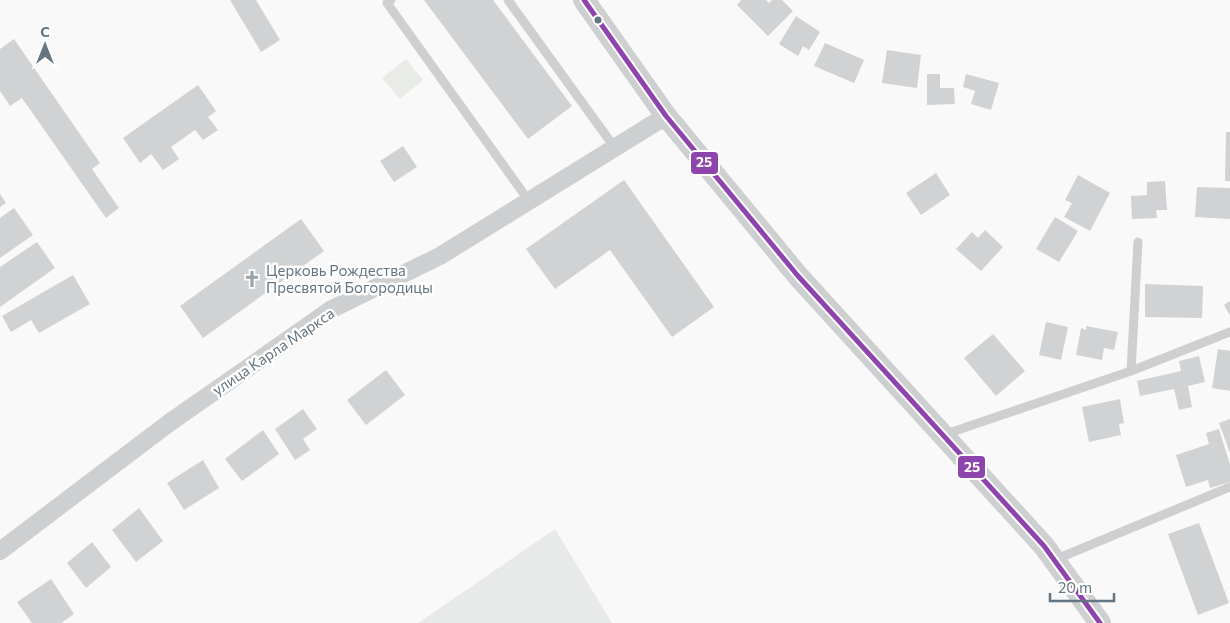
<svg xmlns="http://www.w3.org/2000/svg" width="1230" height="623" viewBox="0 0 1230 623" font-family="Commissioner,sans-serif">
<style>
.built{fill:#e8e9e9}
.green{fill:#e8ebe6}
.building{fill:#d0d2d3}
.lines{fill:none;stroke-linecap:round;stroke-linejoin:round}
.service{stroke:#cecfd0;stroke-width:9}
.minor{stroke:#cecfd0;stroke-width:18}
.tertiary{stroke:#cecfd0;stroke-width:22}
.bus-1-casing{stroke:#fff;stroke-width:9}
.bus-1{stroke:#8e44ad;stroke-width:5}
.bus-dot{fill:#657683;stroke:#fff;stroke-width:2}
.labels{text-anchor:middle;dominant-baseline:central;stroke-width:5;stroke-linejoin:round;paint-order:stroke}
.poi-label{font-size:15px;fill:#657683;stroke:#fff;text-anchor:start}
.street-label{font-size:15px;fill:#657683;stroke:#fff}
.line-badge{stroke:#fff;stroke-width:2}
.badge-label{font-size:14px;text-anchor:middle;font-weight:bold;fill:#fff}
</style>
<rect width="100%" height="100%" fill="#f9f9f9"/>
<path class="built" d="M555,529l57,94h-194z"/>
<path class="green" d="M406,59l17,21 -23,19 -18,-21z"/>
<path class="building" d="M230,0h26l24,40 -19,12z
M424,0h69l79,106 -44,33z
M741,0h25l3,3 3,-3h10l11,11 -25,25 -31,-31z
M796,16l24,16 -11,18 -6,-4 -5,10 -19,-12z
M14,39l86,124 -8,6 27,39 -13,10 -84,-120 -12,8 -10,-15v-42z
M825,43l39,17 -10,23 -40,-17z
M887,50l34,5 -4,33 -35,-5z
M927,74h13v14h14l1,16 -28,1z
M966,74l33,9 -8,27 -20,-6 4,-13 -12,-4z
M198,85l18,26 -8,6 10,13 -15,10 -8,-10 -24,17 8,12 -16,11 -12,-16 -11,9 -17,-25z
M1226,132h4v49h-5z
M403,146l14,21 -23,15 -14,-21z
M936,173l14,22 -29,20 -15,-22z
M1078,175l32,18 -20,38 -26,-14 8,-14 -7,-3z
M624,180l90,127 -42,30 -62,-87 -55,39 -29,-40z
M1165,181l2,29h-11l1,8 -25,1 -1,-23 16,-1v-13z
M1197,187l33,1v31l-35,-2z
M0,194l6,9 -6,4z
M14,208l19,27 -33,23v-40z
M1055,217l23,14 -19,31 -23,-13z
M301,219l23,32 -121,87 -23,-32z
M985,230l18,17 -22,24 -25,-22 16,-17 6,6z
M37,242l18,26 -55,39v-40z
M73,275l17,29 -51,29 -8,-13 -20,12 -9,-16z
M1145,284l58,2 -1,32 -57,-1z
M1230,301v14l-6,-10z
M1046,322l22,5 -7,33 -22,-5z
M1086,326l32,6 -4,18 -10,-2 -2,12 -26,-5 5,-27 5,2z
M993,334l32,37 -29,25 -32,-38z
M1218,349l12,2v40l-18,-3z
M1199,356l6,26 -17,4 4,21 -13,3 -5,-21 -34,7 -3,-15 44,-10 -2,-10z
M386,370l19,25 -39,30 -19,-25z
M1120,399l4,24 -5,1 2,11 -32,7 -7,-35z
M303,409l14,20 -14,10 7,11 -15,10 -20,-31z
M1230,419v34l-11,-30z
M1219,429l11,36v17l-20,6 -2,-8 -22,7 -10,-32 33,-11 -3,-11z
M263,430l16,24 -37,27 -17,-22z
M203,460l16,28 -35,22 -17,-27z
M139,508l24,33 -27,21 -24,-32z
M1199,523l30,80 -31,12 -30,-81z
M92,542l19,25 -25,21 -19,-25z
M51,579l23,35 -13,9h-29l-15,-21z"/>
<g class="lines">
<path class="service" d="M391,0l-4,3 142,198
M508,0l107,148
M1131,371l99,-39
M943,435l188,-64 7,-129
M1054,560l176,-73"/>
<path class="minor" d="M0,551l169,-128 163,-114 108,-53 226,-140"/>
<path class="tertiary" d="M584,0l82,116 132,160 246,270 56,77"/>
<g class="bus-1-casing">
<path id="bus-1" d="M584,0l82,116 132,160 246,270 56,77"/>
</g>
<use href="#bus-1" class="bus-1"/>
</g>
<defs>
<g id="church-bare" transform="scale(1.35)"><path d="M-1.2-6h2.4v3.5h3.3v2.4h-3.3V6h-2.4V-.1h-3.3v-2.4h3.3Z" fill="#99a4ac" stroke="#fff" stroke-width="2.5" paint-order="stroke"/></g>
</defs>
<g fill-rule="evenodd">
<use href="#church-bare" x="252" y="279"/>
</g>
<circle class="bus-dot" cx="598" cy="20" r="4.5"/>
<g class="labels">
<g class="poi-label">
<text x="266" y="270">Церковь Рождества<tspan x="266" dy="17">Пресвятой Богородицы</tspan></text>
</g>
<g class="street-label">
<text transform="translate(273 351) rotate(-34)">улица Карла Маркса</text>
</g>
</g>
<g class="line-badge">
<rect x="690" y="151" width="29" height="24" rx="5" fill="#8e44ad"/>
<rect x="957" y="455" width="29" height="24" rx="5" fill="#8e44ad"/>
</g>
<g class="badge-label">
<text x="704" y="167">25</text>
<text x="972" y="472">25</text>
</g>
<g transform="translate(45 45)" stroke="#ffffff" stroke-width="4" paint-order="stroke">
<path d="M0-4L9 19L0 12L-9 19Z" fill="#657683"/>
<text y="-8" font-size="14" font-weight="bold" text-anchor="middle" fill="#657683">С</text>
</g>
<path d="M1050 593v8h64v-8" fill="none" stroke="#657683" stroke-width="2.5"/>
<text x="1058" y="593" font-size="15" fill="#657683" stroke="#ffffff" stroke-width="4" paint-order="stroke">20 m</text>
</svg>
